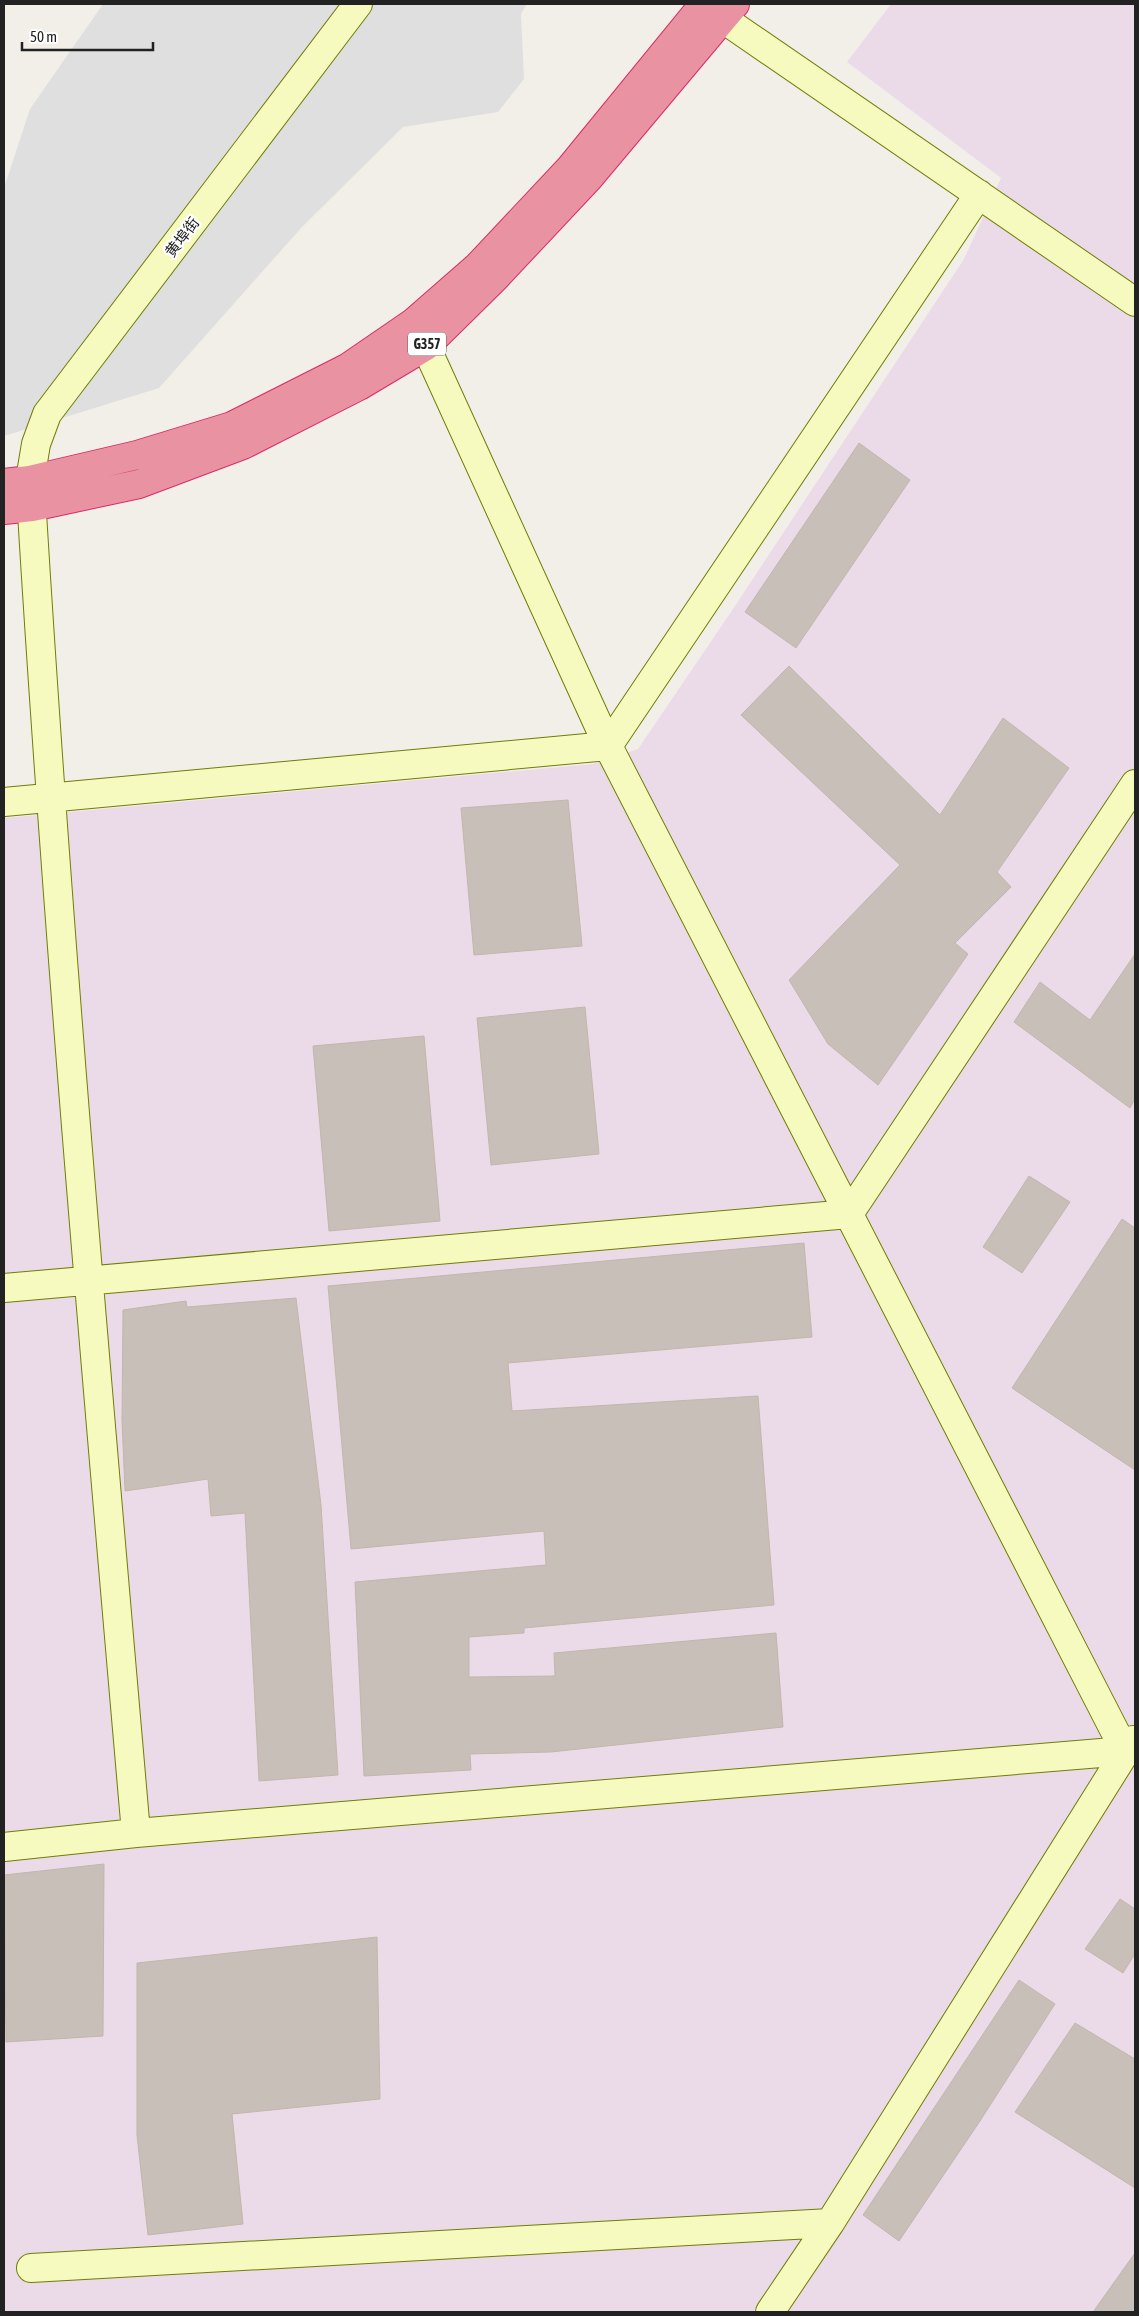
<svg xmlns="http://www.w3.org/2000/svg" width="1139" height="2316" viewBox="0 0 1139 2316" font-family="'Asap Condensed','Noto Sans SC',sans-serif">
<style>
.residential{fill:#e0dfdf}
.industrial{fill:#ebdbe8}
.building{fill:#c7bfb8;stroke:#c4b6ab}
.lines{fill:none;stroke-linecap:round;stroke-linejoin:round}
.secondary-casing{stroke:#707d05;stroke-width:30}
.highway-casing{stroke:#dc2a67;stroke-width:30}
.secondary{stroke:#f7fabf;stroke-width:28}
.highway{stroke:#e892a2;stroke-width:28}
.labels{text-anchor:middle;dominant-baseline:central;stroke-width:4.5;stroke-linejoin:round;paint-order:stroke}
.shield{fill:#fff;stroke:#646464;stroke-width:1}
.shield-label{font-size:14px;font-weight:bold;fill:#222}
.street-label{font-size:15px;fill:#222;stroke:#fff}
</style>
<rect width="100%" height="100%" fill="#f2efe9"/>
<path class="residential" d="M103,4h424l-6,10 3,65 -26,33 -95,15 -101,100 -143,161 -155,48v-248l26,-79z"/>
<path class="industrial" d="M891,4h244v2308h-1131v-1494l589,-54 45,-15 95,-140 231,-350 37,-81 -154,-116z"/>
<path class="building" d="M859,443l51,37 -114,168 -51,-36z
M789,666l151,149 63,-97 66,50 -72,104 14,15 -56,56 13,11 -90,131 -50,-41 -39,-64 111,-115 -159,-150z
M568,800l14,146 -108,9 -13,-147z
M1135,954v145l-5,9 -116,-86 26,-40 50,38z
M585,1007l14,147 -108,11 -14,-147z
M424,1036l16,185 -111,10 -16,-185z
M1029,1176l41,26 -48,71 -39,-26z
M1122,1219l13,9v242l-123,-82z
M804,1243l8,94 -304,26 4,48 246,-15 16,209 -250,23v5l-55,4v40l86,-1 -1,-23 222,-20 7,94 -232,25 -81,2 1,16 -107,6 -9,-194 191,-17 -2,-34 -193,18 -23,-263z
M296,1298l25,207 17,270 -79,6 -14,-268 -34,3 -3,-37 -83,12 -3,-71 1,-110 63,-9 1,6z
M104,1864l-1,172 -97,6 -2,-167z
M1120,1899l15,10v45l-12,19 -38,-24z
M377,1937l3,162 -148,15 11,110 -95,11 -11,-100v-172z
M1019,1980l36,24 -75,117 -81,120 -36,-26z
M1075,2023l60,36v129l-120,-76z
M1135,2253v59h-42z"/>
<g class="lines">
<g class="secondary-casing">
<path id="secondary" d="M703,5l432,297
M4,802l604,-56 371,-552
M4,1288l845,-74 286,-430
M136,1833c-39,-451 -79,-901 -106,-1353l6,-36 11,-30 311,-410
M4,1847l132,-14 989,-82 -517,-1005 -192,-421
M31,2268l799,-45
M770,2312l60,-89 303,-483"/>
</g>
<g class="highway-casing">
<path id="highway" d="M4,483l26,-3 107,-25 95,-29 115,-58 67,-46 64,-56 92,-98 134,-164
M4,510l28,-3 107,-23 104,-39 116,-59 67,-40 69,-68 93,-99 147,-175"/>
</g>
<use href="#secondary" class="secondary"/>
<use href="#highway" class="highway"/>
</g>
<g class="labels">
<rect class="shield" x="408" y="332.5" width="38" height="23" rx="4"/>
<g class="shield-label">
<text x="427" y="344">G357</text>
</g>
<g class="street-label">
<text transform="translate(182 237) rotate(-53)">黄埠街</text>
</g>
</g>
<rect width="1139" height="2316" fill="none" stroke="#222222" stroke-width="10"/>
<path d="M22 42v8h131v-8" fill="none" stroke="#222222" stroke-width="2.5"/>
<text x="30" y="42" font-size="15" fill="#222222" stroke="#ffffff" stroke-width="4" paint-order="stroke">50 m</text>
</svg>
